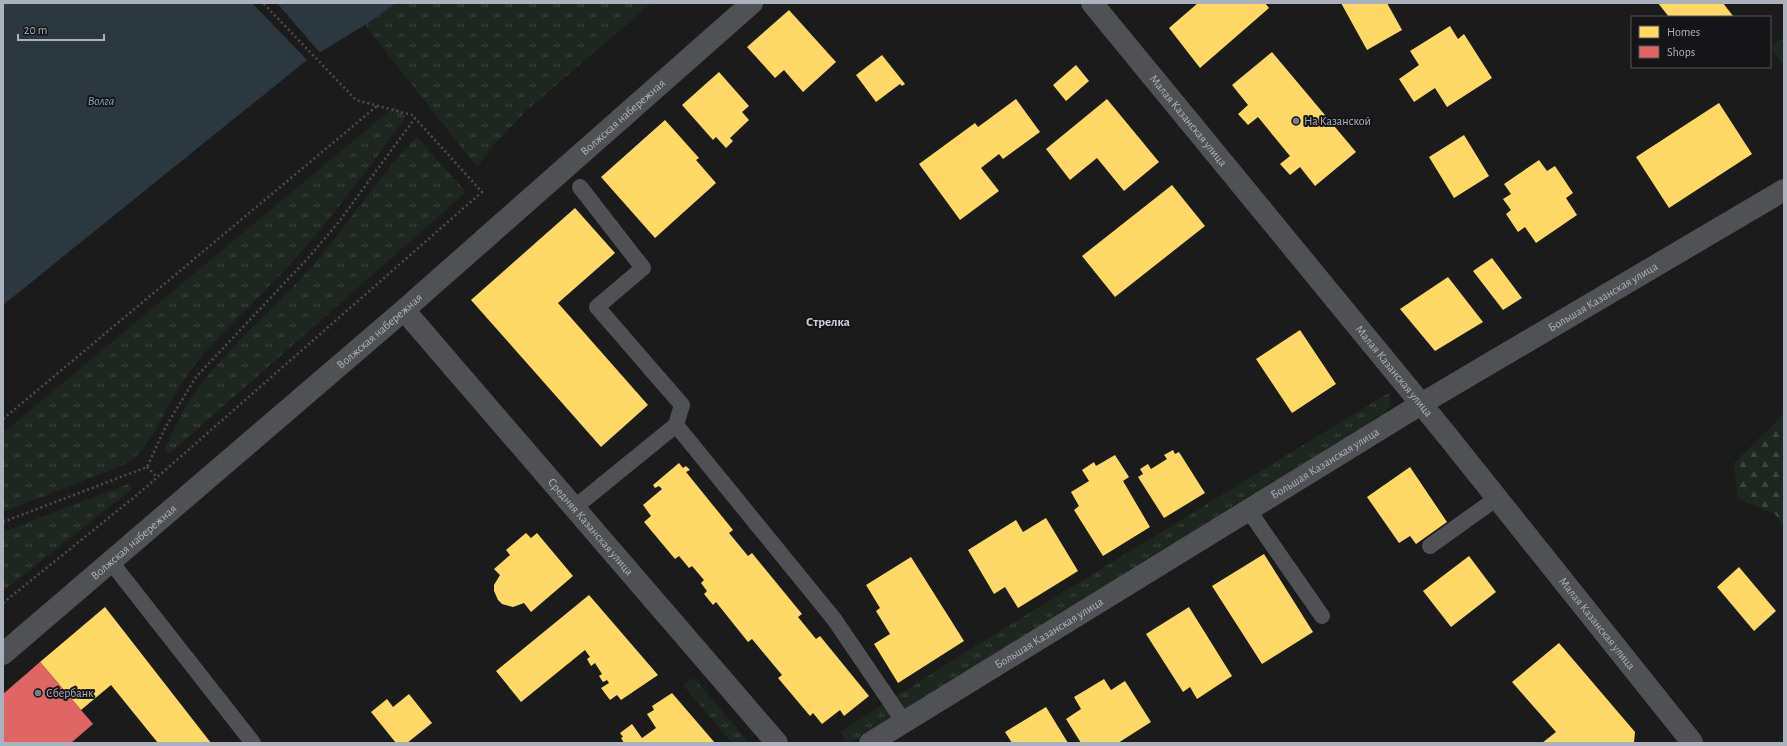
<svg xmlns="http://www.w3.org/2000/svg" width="1787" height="746" viewBox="0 0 1787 746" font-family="'Alegreya Sans',sans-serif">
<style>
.grass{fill:url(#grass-tufts)}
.forest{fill:url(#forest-firs)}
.park{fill:#1e271f}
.water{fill:#2c383f}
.pier{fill:#1b1b1c}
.homes{fill:#ffd966}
.shops{fill:#e06666}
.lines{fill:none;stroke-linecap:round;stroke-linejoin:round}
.path{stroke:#4b4c4f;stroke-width:2.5;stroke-dasharray:2 3;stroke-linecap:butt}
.lane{stroke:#4f5155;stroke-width:16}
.street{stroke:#4f5155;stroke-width:22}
.poi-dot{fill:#797d85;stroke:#151518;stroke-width:1.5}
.labels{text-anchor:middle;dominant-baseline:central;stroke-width:4;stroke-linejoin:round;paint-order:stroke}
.street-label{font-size:12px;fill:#acb2bd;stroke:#151518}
.poi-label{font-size:12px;fill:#acb2bd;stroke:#151518;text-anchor:start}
.water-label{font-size:13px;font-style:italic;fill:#80a3bb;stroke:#151518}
.neighbourhood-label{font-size:13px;font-weight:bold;fill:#cdd1d9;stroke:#151518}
</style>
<defs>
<pattern id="grass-tufts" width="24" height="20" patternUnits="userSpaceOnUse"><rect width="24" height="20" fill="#1e271f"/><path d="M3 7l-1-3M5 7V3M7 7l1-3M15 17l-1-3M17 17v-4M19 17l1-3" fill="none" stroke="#3c443e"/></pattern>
<pattern id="forest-firs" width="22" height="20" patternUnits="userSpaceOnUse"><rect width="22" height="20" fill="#1e271f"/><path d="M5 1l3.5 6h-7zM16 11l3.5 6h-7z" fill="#3c443e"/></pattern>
</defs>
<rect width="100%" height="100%" fill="#1b1b1c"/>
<path class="grass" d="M396,3h255l-125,108 -34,36 -15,20 -112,-142z
M395,106l11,11c-37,50 -73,100 -115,146 -36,40 -80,76 -110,121 -18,26 -30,69 -60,82l-118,46v-79z
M417,137l49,55 -297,262 -4,-4c8,-19 17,-39 29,-56 34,-49 83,-87 122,-132 34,-40 64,-88 101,-125z
M1390,392l1,13 -8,9 -532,329h-4l-7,-11 129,-82z
M128,484l4,5 -129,102v-59z
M694,678l55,65h-17l-49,-58z"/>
<path class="forest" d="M1784,414v112l-9,-12 -37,-15 -4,-36z"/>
<path class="park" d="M1784,37v29l-14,-19z"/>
<path class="water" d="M3,3h393l-31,22 -58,35 -304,245z"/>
<path class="pier" d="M252,3h25l44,51 -12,8z"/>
<path class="homes" d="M1198,3h67l4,5 -69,60 -31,-40z
M1341,3h46l15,27 -35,20z
M1658,3h65l10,13 -64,1z
M789,10l47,52 -33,30 -19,-22 -9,8 -28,-31z
M1450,26l8,13 6,-5 28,44 -45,29 -12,-19 -21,14 -15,-23 20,-14 -9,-14z
M1272,52l84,100 -41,34 -15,-19 -10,8 -10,-11 10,-8 -32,-39 -10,8 -10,-11 10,-9 -16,-20z
M882,55l23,29 -3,2 -2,-2 -24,18 -20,-27z
M1076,65l13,16 -23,20 -13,-16z
M719,72l30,34 -7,6 7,8 -19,18 3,3 -7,7 -10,-11 -3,3 -31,-35z
M1016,99l24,33 -37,27 -4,-5 -18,14 18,23 -39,29 -41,-56 56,-41 3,4z
M1107,99l52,63 -35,29 -27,-33 -27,22 -24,-31z
M1719,103l33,51 -83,54 -33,-51z
M665,120l34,38 -3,2 20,23 -61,55 -54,-61z
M1464,135l25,41 -35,22 -25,-41z
M1539,160l8,11 8,-5 18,27 -7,5 11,17 -41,28 -11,-16 -7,5 -12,-18 5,-4 -8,-11 8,-5 -7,-10z
M1172,185l33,41 -90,71 -33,-41z
M575,208l40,45 -57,50 90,102 -47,42 -130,-147z
M1492,258l30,40 -19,12 -30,-39z
M1448,277l35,45 -48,29 -35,-42z
M1300,330l36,54 -44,29 -36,-54z
M1173,450l2,4 4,-2 26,41 -41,25 -26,-41 5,-3 -3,-5 8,-5 3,5 16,-10 -3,-4z
M1115,455l14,22 -6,4 27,46 -47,29 -29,-46 5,-4 -8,-14 18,-11 -7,-11 12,-8 2,4z
M679,463l4,5 3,-2 4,4 -4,2 47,58 -4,3 19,23 4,-3 50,61 -4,3 18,22 4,-3 49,60 -25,20 -4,-6 -18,14 -9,-11 -3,3 -32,-38 4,-3 -30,-36 -4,3 -32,-40 -3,3 -9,-11 3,-3 -6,-8 3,-3 -12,-14 -3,2 -10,-12 -4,3 -31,-37 7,-6 -8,-11 19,-16 -3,-3 -4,2 -2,-3z
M1410,467l37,55 -31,22 -6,-8 -11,7 -32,-46z
M1046,518l32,53 -60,37 -13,-21 -11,7 -26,-44 48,-30 7,12z
M526,533l5,5 6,-5 36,43 -42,36 -7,-9 -11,4 -11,-3 -4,-4 -4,-9v-6l6,-10 -6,-6 16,-14 -4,-5z
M1264,554l49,78 -51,32 -50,-78z
M1469,556l27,36 -45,35 -28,-36z
M911,557l53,84 -66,42 -24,-39 16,-10 -14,-23 4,-3 -14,-23z
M1739,567l37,44 -22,20 -37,-44z
M589,595l69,80 -37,25 -4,-5 -7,5 -9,-12 8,-5 -2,-3 -4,2 -4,-6 3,-2 -7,-11 -4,3 -4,-7 3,-2 -5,-7 -64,52 -25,-31z
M105,607l106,136h-53l-47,-58 -30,25 -41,-48z
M1189,607l43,69 -35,23 -7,-12 -7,5 -37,-58z
M1559,643l76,89 -1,11h-92l14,-11 -44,-50z
M1104,679l7,11 14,-9 26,41 -33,21h-37l-15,-24 15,-10 -7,-12z
M672,693l43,50h-91l-3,-5 2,-1 -3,-4 12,-9 10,14 14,-10 -9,-14 7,-4 -2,-4z
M409,694l23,29 -25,20h-11l-25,-31 16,-13 6,8z
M1046,707l22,36h-56l-7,-11z"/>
<path class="shops" d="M40,662l53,62 -22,19h-68v-49z"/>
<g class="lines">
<path class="path" d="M3,419l374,-313
M147,467l10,10
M3,522l144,-55 18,-39 31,-51 112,-119 30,-35 77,-105 -3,-3 -56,-15 -93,-97
M3,603l134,-108 345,-303 -67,-74"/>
<path class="lane" d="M580,187l63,81 -46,39 85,98 -6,20
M574,508l102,-83 158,194 64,94 5,10
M1249,511l73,105
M1430,546l67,-48
M111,562l142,181"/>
<g class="street">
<path id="s1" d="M1092,3l349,425 251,314 -1,1"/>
<path id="s2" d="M404,310l373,433"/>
<path id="s3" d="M3,654l401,-344 348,-307"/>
<path id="s4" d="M870,743l551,-339 363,-214"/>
</g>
</g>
<g class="poi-dot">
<circle cx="1296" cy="121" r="4"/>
<circle cx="38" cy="693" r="4"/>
</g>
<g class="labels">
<g class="street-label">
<text stroke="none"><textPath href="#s3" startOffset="820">Волжская набережная</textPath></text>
<text stroke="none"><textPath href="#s1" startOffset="152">Малая Казанская улица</textPath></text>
<text stroke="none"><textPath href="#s4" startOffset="858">Большая Казанская улица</textPath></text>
<text stroke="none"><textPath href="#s3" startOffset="496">Волжская набережная</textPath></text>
<text stroke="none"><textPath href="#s1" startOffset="476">Малая Казанская улица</textPath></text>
<text stroke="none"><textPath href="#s4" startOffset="534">Большая Казанская улица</textPath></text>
<text stroke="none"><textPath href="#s2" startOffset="286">Средняя Казанская улица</textPath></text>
<text stroke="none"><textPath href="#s3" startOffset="172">Волжская набережная</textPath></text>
<text stroke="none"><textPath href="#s1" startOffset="800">Малая Казанская улица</textPath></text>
<text stroke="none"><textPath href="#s4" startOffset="210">Большая Казанская улица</textPath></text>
</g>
<g class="poi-label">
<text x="1304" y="121">На Казанской</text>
<text x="46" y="693">Сбербанк</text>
</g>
<g class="water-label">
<text x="101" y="101">Волга</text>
</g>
<g class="neighbourhood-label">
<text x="828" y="322">Стрелка</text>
</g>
</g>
<rect width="1787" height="746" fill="none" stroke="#acb2bd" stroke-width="8"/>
<rect x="1631" y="16" width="140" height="52" fill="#151518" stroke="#51545a"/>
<rect x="1639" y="26" width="20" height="12" fill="#ffd966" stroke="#51545a"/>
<text x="1667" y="36" font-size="12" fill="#acb2bd">Homes</text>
<rect x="1639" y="46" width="20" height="12" fill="#e06666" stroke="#51545a"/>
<text x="1667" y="56" font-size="12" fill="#acb2bd">Shops</text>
<path d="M18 34v6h86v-6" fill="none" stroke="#acb2bd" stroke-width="2"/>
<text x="24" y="34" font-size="12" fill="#acb2bd" stroke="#151518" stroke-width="3" paint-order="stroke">20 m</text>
</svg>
